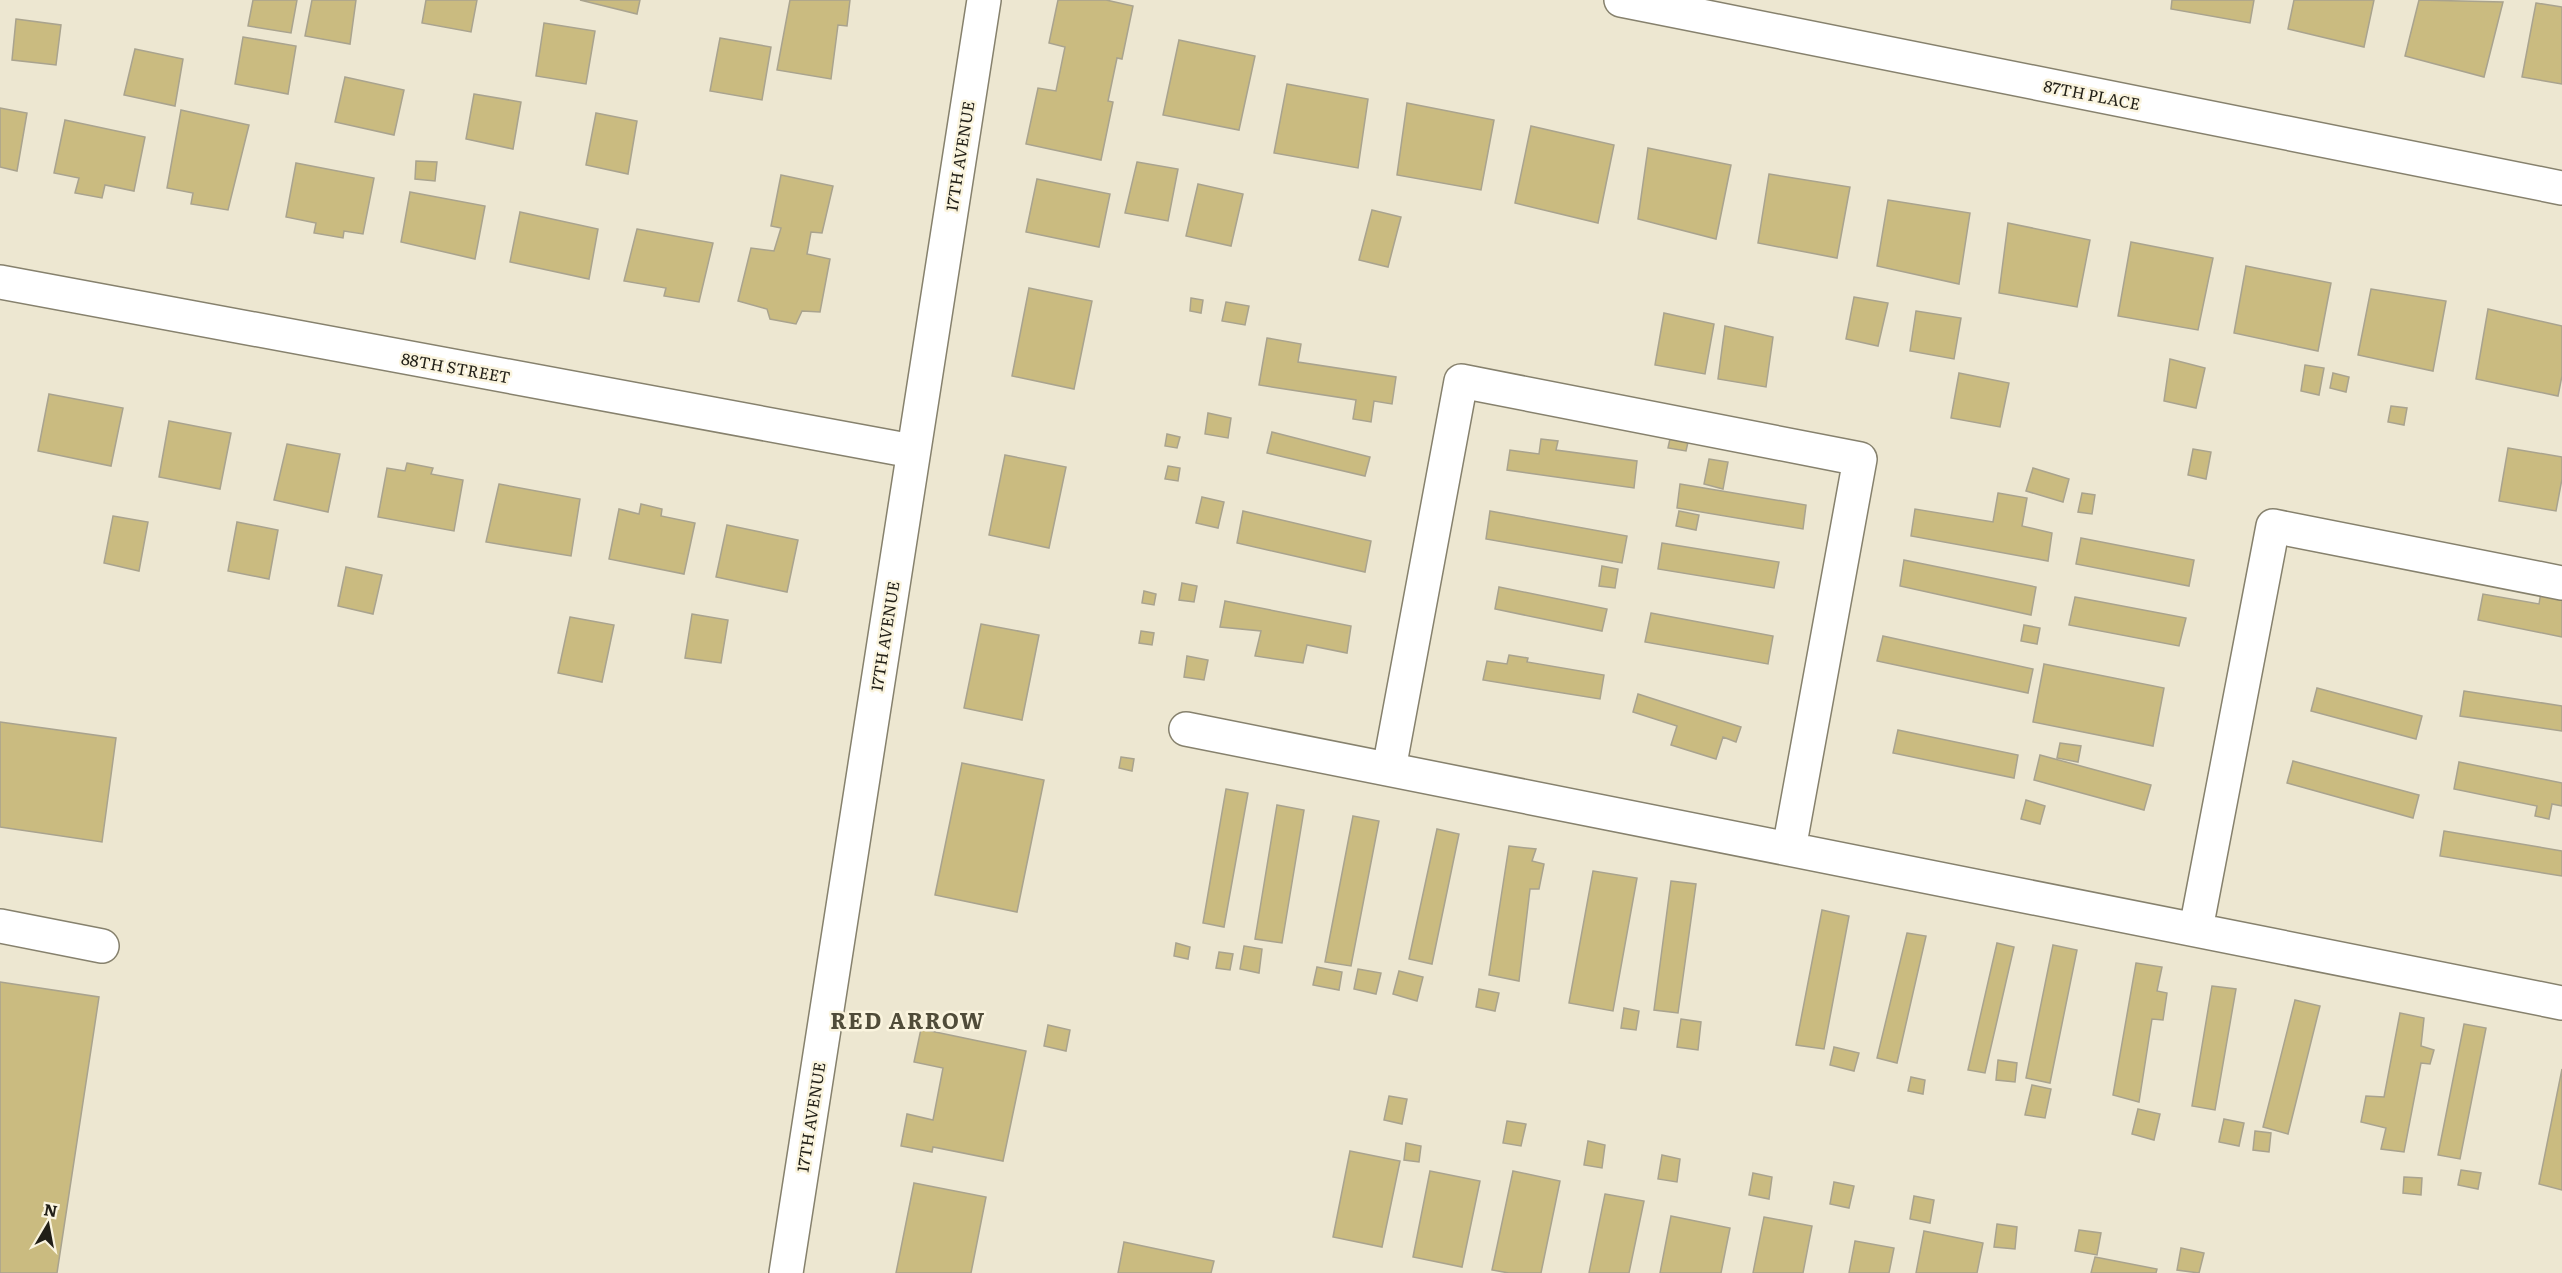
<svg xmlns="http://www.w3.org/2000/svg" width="2562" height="1273" viewBox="0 0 2562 1273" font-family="Literata,serif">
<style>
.building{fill:#cabb80;stroke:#a9a38e;stroke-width:1.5}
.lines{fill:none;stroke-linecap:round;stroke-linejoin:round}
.minor-casing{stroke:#86816d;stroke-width:36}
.minor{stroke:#fff;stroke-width:33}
.labels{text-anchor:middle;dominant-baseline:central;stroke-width:5;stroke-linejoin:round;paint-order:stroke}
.street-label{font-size:16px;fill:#211f17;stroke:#faf4de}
.district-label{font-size:22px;font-weight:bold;letter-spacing:1.5px;fill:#504c39;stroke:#faf4de}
</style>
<rect width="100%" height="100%" fill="#ede7d1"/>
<path class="building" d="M253,0h44l-6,33 -43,-7z
M312,0h44l-6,44 -45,-8z
M426,0h51l-6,32 -49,-9z
M580,0h60l-3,14z
M790,0h60l-3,26 -9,-1 -7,54 -54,-9z
M1058,0h48l27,6 -11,53 -5,-1 -9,43 5,1 -12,58 -75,-16 12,-56 18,3 9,-44 -16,-4z
M2172,0h82l-4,23 -79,-14z
M2294,0h80l-10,47 -76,-18z
M2419,0l84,2 -19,75 -79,-21z
M2536,3l26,4v77l-40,-7z
M16,19l45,6 -5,40 -44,-5z
M544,23l51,8 -9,53 -50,-8z
M243,37l53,9 -8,48 -53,-10z
M720,38l51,9 -9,53 -52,-9z
M1179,40l76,16 -16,74 -76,-15z
M135,49l48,10 -8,47 -51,-11z
M345,77l59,13 -10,45 -59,-13z
M1287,84l81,15 -10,69 -84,-15z
M474,94l47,8 -8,47 -47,-10z
M1407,103l87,17 -13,70 -84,-15z
M0,108l27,5 -10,58 -17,-4z
M181,110l68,15 -21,85 -37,-6 2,-11 -26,-5z
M596,113l41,8 -9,53 -42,-9z
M65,120l80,17 -11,54 -29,-6 -3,13 -27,-5 4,-15 -25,-5z
M1531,126l83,19 -16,78 -83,-20z
M1648,148l83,17 -15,74 -78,-20z
M416,161l21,1 -2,19 -20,-2z
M1137,162l41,7 -10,52 -43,-8z
M296,163l78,15 -11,56 -19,-3 -1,7 -29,-5 2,-10 -30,-6z
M1769,174l81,13 -13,71 -79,-15z
M781,175l52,11 -11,47 -11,-1 -4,22 23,5 -10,53 -18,-1 -6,13 -26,-5 -3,-10 -29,-8 13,-53 23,3 7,-23 -10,-2z
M1037,179l73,15 -11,53 -73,-15z
M1198,184l45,10 -12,52 -45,-10z
M410,192l75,14 -10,53 -74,-17z
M1888,200l82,13 -11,71 -82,-18z
M1372,210l29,7 -13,50 -29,-7z
M520,212l78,17 -9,50 -79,-17z
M2008,223l82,17 -13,67 -78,-14z
M637,229l76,14 -14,59 -35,-6 2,-8 -42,-7z
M2131,242l82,16 -15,72 -80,-14z
M2246,266l85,17 -13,68 -84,-18z
M1029,288l63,13 -18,88 -62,-13z
M2371,289l75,12 -13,70 -75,-16z
M1854,297l34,6 -10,43 -32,-7z
M1191,298l12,2 -2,13 -11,-2z
M1226,302l23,4 -4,19 -23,-4z
M2488,309l74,17v50l-4,20 -82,-17z
M1916,311l45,7 -7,41 -44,-8z
M1664,313l50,11 -9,50 -50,-9z
M1725,326l48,11 -7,50 -48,-8z
M1267,338l34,6 -3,18 98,15 -4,27 -18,-3 -3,21 -18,-3 3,-19 -97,-15z
M2170,359l35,9 -9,40 -32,-7z
M2305,365l19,3 -5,27 -18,-4z
M1959,373l50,10 -9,44 -49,-9z
M2333,373l16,4 -3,15 -16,-4z
M49,394l74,14 -12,58 -73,-15z
M2391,406l16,2 -3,17 -16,-3z
M1208,413l23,5 -3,20 -23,-4z
M169,421l62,12 -11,56 -61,-12z
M1673,425l18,4 -5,22 -18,-3z
M1272,432l98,25 -5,19 -98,-23z
M1167,434l13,3 -3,11 -12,-2z
M1541,439l17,2 -2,9 81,11 -3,27 -127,-18 3,-20 29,4z
M287,444l53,10 -12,58 -54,-12z
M2508,448l54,9v22l-6,32 -57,-10z
M2193,449l18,3 -5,27 -18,-4z
M1005,455l61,12 -17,81 -60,-13z
M1709,459l19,3 -5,27 -19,-5z
M407,463l26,5 -2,6 32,6 -9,51 -76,-14 9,-49 18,3z
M1168,466l12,2 -2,13 -13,-2z
M2033,468l36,11 -6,23 -37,-11z
M499,484l81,15 -9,57 -85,-14z
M1680,484l126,21 -3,24 -126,-21z
M1998,493l29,5 -5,28 30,7 -4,28 -137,-25 4,-27 78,13z
M2082,493l13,2 -3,19 -14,-2z
M1202,497l22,5 -6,26 -22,-5z
M641,504l21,5 -1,7 34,7 -11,51 -75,-15 10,-50 20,5z
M1243,511l128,30 -6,31 -128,-29z
M1490,511l137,25 -5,27 -136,-24z
M1679,511l20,4 -3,15 -20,-4z
M113,516l35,6 -9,49 -35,-8z
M237,522l41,8 -9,49 -41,-8z
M727,525l71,15 -11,52 -71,-15z
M2081,538l113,22 -5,26 -113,-22z
M1662,543l117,19 -5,26 -116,-19z
M1904,560l132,27 -5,28 -131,-29z
M1602,566l16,3 -3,19 -16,-2z
M346,567l36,8 -9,39 -35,-8z
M1182,583l15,3 -3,16 -15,-2z
M1499,587l108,22 -5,22 -107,-22z
M1144,591l12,3 -2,11 -12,-2z
M2541,592l21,4v41l-84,-17 5,-26 56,10z
M2075,597l111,21 -7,28 -110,-21z
M1225,601l126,25 -4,27 -40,-8 -4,18 -48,-7 6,-25 -41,-4z
M1651,613l122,23 -5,28 -123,-22z
M692,614l36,6 -7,43 -36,-5z
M570,617l44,8 -12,57 -44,-9z
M981,624l58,11 -17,85 -58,-12z
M2024,625l16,3 -3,16 -16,-3z
M1141,631l13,2 -2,12 -13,-2z
M1883,636l150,33 -5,24 -151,-32z
M1509,655l19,3 -1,4 77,13 -4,24 -117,-19 4,-19 20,3z
M1187,656l21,4 -4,20 -20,-3z
M2044,664l120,24 -11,58 -120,-24z
M2317,688l105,28 -6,23 -105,-28z
M2464,691l98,15v25l-102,-15z
M1638,694l103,33 -5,15 -13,-5 -7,22 -45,-14 6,-19 -44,-14z
M0,722l116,16 -14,104 -102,-15z
M1898,730l120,25 -4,23 -121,-25z
M2060,743l21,3 -3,16 -21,-4z
M2040,755l111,30 -7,25 -110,-30z
M1121,757l13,2 -2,12 -13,-3z
M2293,761l126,34 -6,23 -126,-35z
M2459,762l103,21v23l-10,-2 -3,15 -14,-3 2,-10 -83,-17z
M962,763l82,17 -27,132 -82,-17z
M1226,789l22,4 -24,134 -21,-4z
M2026,800l19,6 -5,18 -19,-5z
M1277,805l27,5 -22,133 -27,-4z
M1353,816l26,5 -28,145 -26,-4z
M1437,829l22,5 -27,130 -23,-5z
M2444,831l118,20v25l-122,-20z
M1509,846l27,3 -4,12 12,3 -5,25h-9l-11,92 -30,-6z
M1593,871l44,7 -24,133 -44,-8z
M1671,881l25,3 -18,129 -24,-3z
M1822,910l27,6 -25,133 -28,-4z
M1907,933l19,3 -29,127 -20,-5z
M1176,943l14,4 -2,12 -14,-3z
M1997,943l17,4 -29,126 -17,-3z
M2053,945l24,5 -27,133 -24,-5z
M1244,946l18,3 -3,24 -19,-4z
M1219,952l14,2 -3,16 -14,-2z
M2136,963l26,4 -5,24 10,2 -4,27 -11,-1 -13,83 -26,-7z
M1317,967l25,5 -3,18 -26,-5z
M1358,969l23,4 -5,21 -22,-5z
M1399,971l24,6 -6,24 -24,-7z
M0,982l99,15 -42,276h-57z
M2212,986l24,3 -21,121 -23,-4z
M1479,989l20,4 -4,18 -19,-4z
M2295,1000l25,6 -32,128 -25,-7z
M1624,1008l15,3 -3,19 -15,-2z
M2400,1013l24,5 -3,28 13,4 -4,14 -9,-1 -17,89 -23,-3 5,-21 -25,-6 5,-26 18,1z
M1681,1019l20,3 -3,28 -21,-3z
M2464,1024l22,4 -26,131 -22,-4z
M1048,1025l22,5 -4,21 -22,-5z
M921,1029l105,22 -23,110 -70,-14 -1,5 -31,-6 6,-32 26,6 10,-52 -29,-6z
M1834,1047l25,6 -5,18 -24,-6z
M1998,1060l19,3 -2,19 -19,-2z
M2562,1069v121l-23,-6z
M1911,1077l14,3 -2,14 -15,-3z
M2032,1085l19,4 -6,29 -20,-3z
M1389,1096l18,3 -5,25 -18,-4z
M2138,1109l22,5 -6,26 -22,-6z
M2224,1119l20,4 -5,23 -20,-4z
M1507,1121l19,3 -5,22 -18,-3z
M2255,1131l16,2 -2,19 -16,-2z
M1588,1141l17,4 -3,23 -18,-3z
M1406,1143l15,3 -2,16 -15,-2z
M1350,1151l50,10 -18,86 -49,-10z
M1662,1155l18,4 -3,23 -19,-3z
M2461,1170l20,3 -3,16 -20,-4z
M1430,1171l50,10 -18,86 -49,-10z
M1513,1171l47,10 -19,92h-32l-17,-3z
M1753,1173l19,4 -3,22 -20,-4z
M2404,1177l18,1 -1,17 -18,-2z
M1834,1182l20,4 -5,22 -19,-4z
M914,1183l72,14 -15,76h-75z
M1605,1194l39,7 -15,72h-40z
M1914,1196l20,4 -4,23 -20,-4z
M1671,1216l59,12 -9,45h-61z
M1764,1217l48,9 -9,47h-50z
M1997,1224l20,3 -2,22 -21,-2z
M2079,1230l22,3 -4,22 -22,-4z
M1924,1231l59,12 -6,30h-61z
M1855,1241l39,7 -5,25h-40z
M1124,1242l90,19 -3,12h-93z
M2181,1248l23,5 -5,20 -22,-3z
M2095,1257l62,12 -1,4h-65z"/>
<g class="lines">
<g class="minor-casing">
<path id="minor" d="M1621,0l941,188
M0,282l912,169
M1186,729l1376,274
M1389,769l72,-388 399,78 -71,390
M0,926l102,20
M2196,929l77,-403 289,57
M786,1273l198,-1273"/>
</g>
<use href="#minor" class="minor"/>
</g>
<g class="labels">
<g class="street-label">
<text transform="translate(2092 94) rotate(11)">87TH PLACE</text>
<text transform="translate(959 156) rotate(-81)">17TH AVENUE</text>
<text transform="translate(456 367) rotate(10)">88TH STREET</text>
<text transform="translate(884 636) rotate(-81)">17TH AVENUE</text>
<text transform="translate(810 1117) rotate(-81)">17TH AVENUE</text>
</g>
<g class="district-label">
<text x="908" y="1019">RED ARROW</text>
</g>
</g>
<g transform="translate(48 1225) rotate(10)" stroke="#faf4de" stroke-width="4.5" paint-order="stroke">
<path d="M0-4.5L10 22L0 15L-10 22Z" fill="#211f17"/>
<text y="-9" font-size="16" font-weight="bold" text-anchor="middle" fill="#211f17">N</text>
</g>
</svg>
